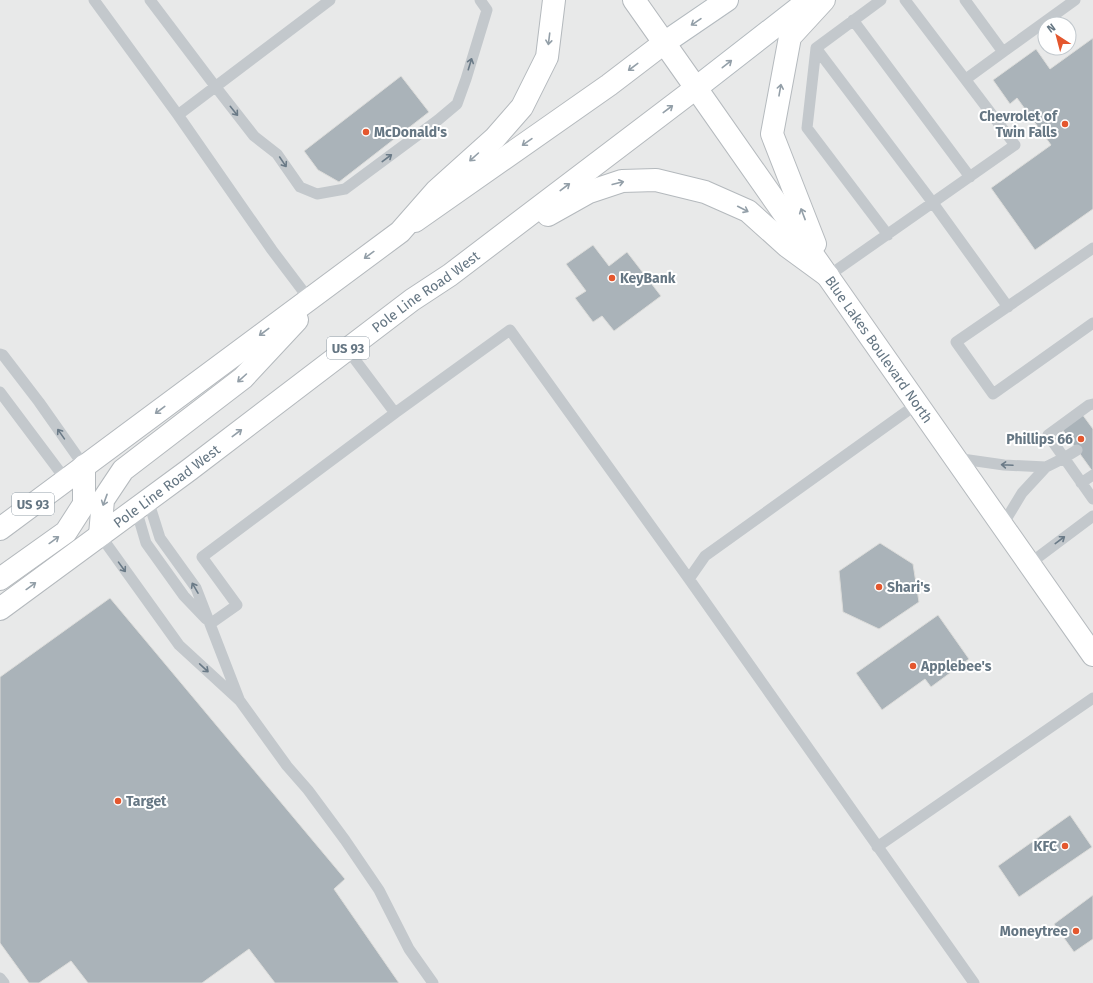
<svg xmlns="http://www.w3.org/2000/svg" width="1093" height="983" viewBox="0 0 1093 983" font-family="'Fira Sans',sans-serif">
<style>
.built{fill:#e8e9e9;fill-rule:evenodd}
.building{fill:#aab3b9;stroke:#dcdcda}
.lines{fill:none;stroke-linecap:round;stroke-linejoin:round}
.secondary-casing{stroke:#b3babf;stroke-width:24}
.primary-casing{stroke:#b5babe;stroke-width:24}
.highway-casing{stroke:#b4b9bd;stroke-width:24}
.lane{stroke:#c3c8cc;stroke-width:11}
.secondary{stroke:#fff;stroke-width:22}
.primary{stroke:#fff;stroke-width:22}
.highway{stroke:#fff;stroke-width:22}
.oneway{stroke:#939fa8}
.oneway2{stroke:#6a7a87}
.poi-dot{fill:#e4572e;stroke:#fff;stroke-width:1.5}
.labels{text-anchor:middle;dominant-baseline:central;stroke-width:4;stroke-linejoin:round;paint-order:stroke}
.shield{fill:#fff;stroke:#939fa8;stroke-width:1}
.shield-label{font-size:13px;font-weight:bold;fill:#657683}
.poi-label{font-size:14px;font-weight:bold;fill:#657683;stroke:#fff;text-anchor:start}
.street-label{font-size:14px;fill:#657683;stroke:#fff}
</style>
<rect width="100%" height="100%" fill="#fafaf8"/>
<path class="built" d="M0,0h1093v983h-1093zM1045,24h24v24h-24z"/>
<path class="building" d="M1093,38v171l-58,41 -44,-62 60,-43 -34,-47 -7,6 -17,-24 43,-31 14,20z
M401,76l28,36 -90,70 -21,-12 -14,-19z
M593,245l16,21 18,-14 34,44 -47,35 -12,-15 -9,6 -18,-24 11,-7 -20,-27z
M1082,414l11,15v43l-31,-43z
M880,543l33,21 6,38 -40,27 -36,-17 -4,-41z
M110,598l235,281 -11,10 65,94h-124l-26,-34 -47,34h-114l-17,-22 -32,22h-10l-29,-40v-266z
M938,615l31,44 -38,28 -6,-8 -43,31 -26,-37z
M1070,815l22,32 -73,50 -21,-31z
M1093,895v44l-19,13 -20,-28z"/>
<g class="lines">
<g class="secondary-casing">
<path id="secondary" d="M664,43l63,-43
M696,88l113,-88"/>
</g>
<g class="primary-casing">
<g id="primary">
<path id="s1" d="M696,88l397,567"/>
<path d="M415,221l194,-136 55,-42"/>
<path d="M815,244l-43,-110 18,-97 34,-37"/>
</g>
</g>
<g class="highway-casing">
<g id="highway">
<path d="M548,215l41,-23 33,-11 34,-1 49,12 43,19 39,35 41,30"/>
<path d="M0,529l400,-297 36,-41 59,-53 27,-31 25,-50 7,-57"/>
<path d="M100,535l3,-35 20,-30 120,-92 54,-58"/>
<path d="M0,579l66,-47 18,-28v-38"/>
<path id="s2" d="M0,609l189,-139 223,-170 38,-25 246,-187 -62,-88"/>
</g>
</g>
<path class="lane" d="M94,0l84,115 94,135 37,49
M150,0l65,86 39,50 23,18 23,33 17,7 28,-5 93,-69 19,-16 9,-25 21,-69 -7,-10
M881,0l-65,48 -9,80 81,107
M965,0l38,52 -37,27
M853,20l117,157
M816,48l117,155 75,104
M1003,52l72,-52
M178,115l152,-115
M1093,248l-137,94 37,52 100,-71
M828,276l187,-131 -110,-145
M347,349l48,64 115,-83 179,249 285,404
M0,354l3,1 36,47 45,64
M0,392l66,88
M1093,404l-4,1 -41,30 45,64
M955,458l49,7 42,2
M1081,483l12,-8
M148,500l12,38 36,50 14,36
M136,509l10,34 38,53 22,23
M1002,526l20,-33 24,-26 18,-9 13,-8
M100,535l79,110 61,56 47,65 21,24 37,50 34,50 30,59 24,34
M1029,564l64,-48
M689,579l16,-23 212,-152
M239,699l-29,-75 27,-19 -35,-48 193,-144
M877,847l216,-149
M0,978l4,5"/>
<use href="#secondary" class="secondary"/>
<use href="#primary" class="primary"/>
<use href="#highway" class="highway"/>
</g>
<defs><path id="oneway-shaft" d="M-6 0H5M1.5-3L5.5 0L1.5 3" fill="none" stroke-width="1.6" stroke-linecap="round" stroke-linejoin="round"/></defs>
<g class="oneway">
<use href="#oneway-shaft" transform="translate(696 22) rotate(146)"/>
<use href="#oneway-shaft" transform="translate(549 39) rotate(97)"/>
<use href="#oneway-shaft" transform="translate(727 64) rotate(-38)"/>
<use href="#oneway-shaft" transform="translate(633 67) rotate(143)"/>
<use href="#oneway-shaft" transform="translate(780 90) rotate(-80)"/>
<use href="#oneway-shaft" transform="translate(668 109) rotate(-37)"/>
<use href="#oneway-shaft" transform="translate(527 142) rotate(145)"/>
<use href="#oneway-shaft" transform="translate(474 157) rotate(138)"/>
<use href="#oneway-shaft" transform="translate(618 183) rotate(-14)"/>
<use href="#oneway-shaft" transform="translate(565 187) rotate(-37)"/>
<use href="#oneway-shaft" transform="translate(743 209) rotate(27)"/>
<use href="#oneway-shaft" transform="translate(803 214) rotate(-111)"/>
<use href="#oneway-shaft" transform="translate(369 255) rotate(144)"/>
<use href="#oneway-shaft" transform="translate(264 332) rotate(143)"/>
<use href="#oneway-shaft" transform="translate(242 378) rotate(138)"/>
<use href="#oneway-shaft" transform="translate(160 410) rotate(143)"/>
<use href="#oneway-shaft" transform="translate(237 433) rotate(-37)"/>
<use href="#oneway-shaft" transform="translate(105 500) rotate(110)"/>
<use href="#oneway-shaft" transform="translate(54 540) rotate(-36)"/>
<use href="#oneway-shaft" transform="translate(31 586) rotate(-36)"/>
</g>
<g class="oneway2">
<use href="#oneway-shaft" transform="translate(470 64) rotate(-73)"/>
<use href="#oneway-shaft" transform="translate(234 111) rotate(51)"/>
<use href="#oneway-shaft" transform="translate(387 158) rotate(-37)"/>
<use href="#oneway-shaft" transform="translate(283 162) rotate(56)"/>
<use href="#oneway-shaft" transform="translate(61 434) rotate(-125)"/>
<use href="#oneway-shaft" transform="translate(1007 465) rotate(-177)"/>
<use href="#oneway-shaft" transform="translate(1060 540) rotate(-37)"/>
<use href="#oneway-shaft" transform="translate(122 567) rotate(54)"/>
<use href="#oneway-shaft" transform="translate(195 588) rotate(-120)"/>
<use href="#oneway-shaft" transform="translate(204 668) rotate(43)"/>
</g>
<g class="poi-dot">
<circle cx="1065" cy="124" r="4"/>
<circle cx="366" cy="132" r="4"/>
<circle cx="612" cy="278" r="4"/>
<circle cx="1081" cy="439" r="4"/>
<circle cx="879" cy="587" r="4"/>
<circle cx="913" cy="666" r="4"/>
<circle cx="118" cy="801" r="4"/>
<circle cx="1065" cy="846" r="4"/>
<circle cx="1076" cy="931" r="4"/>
</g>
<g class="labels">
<g class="shield">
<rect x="327" y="337" width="42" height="22" rx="3"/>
<rect x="12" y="493" width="42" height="22" rx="3"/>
</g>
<g class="shield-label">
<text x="348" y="348">US 93</text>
<text x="33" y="504">US 93</text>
</g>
<g class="poi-label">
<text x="1057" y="116" text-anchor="end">Chevrolet of<tspan x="1057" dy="16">Twin Falls</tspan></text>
<text x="374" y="132">McDonald's</text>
<text x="620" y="278">KeyBank</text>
<text x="1073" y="439" text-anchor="end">Phillips 66</text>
<text x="887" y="587">Shari's</text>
<text x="921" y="666">Applebee's</text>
<text x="126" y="801">Target</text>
<text x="1057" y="846" text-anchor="end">KFC</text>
<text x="1068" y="931" text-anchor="end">Moneytree</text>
</g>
<g class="street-label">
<text stroke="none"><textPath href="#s2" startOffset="531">Pole Line Road West</textPath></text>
<text stroke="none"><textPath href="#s1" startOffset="319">Blue Lakes Boulevard North</textPath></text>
<text stroke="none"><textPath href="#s2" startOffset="207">Pole Line Road West</textPath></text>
</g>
</g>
<g transform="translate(1057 36) rotate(324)"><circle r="19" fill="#ffffff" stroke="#c1c8cd"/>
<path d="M0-3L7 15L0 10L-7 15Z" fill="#e4572e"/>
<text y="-6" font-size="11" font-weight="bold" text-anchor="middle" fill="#657683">N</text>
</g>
</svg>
